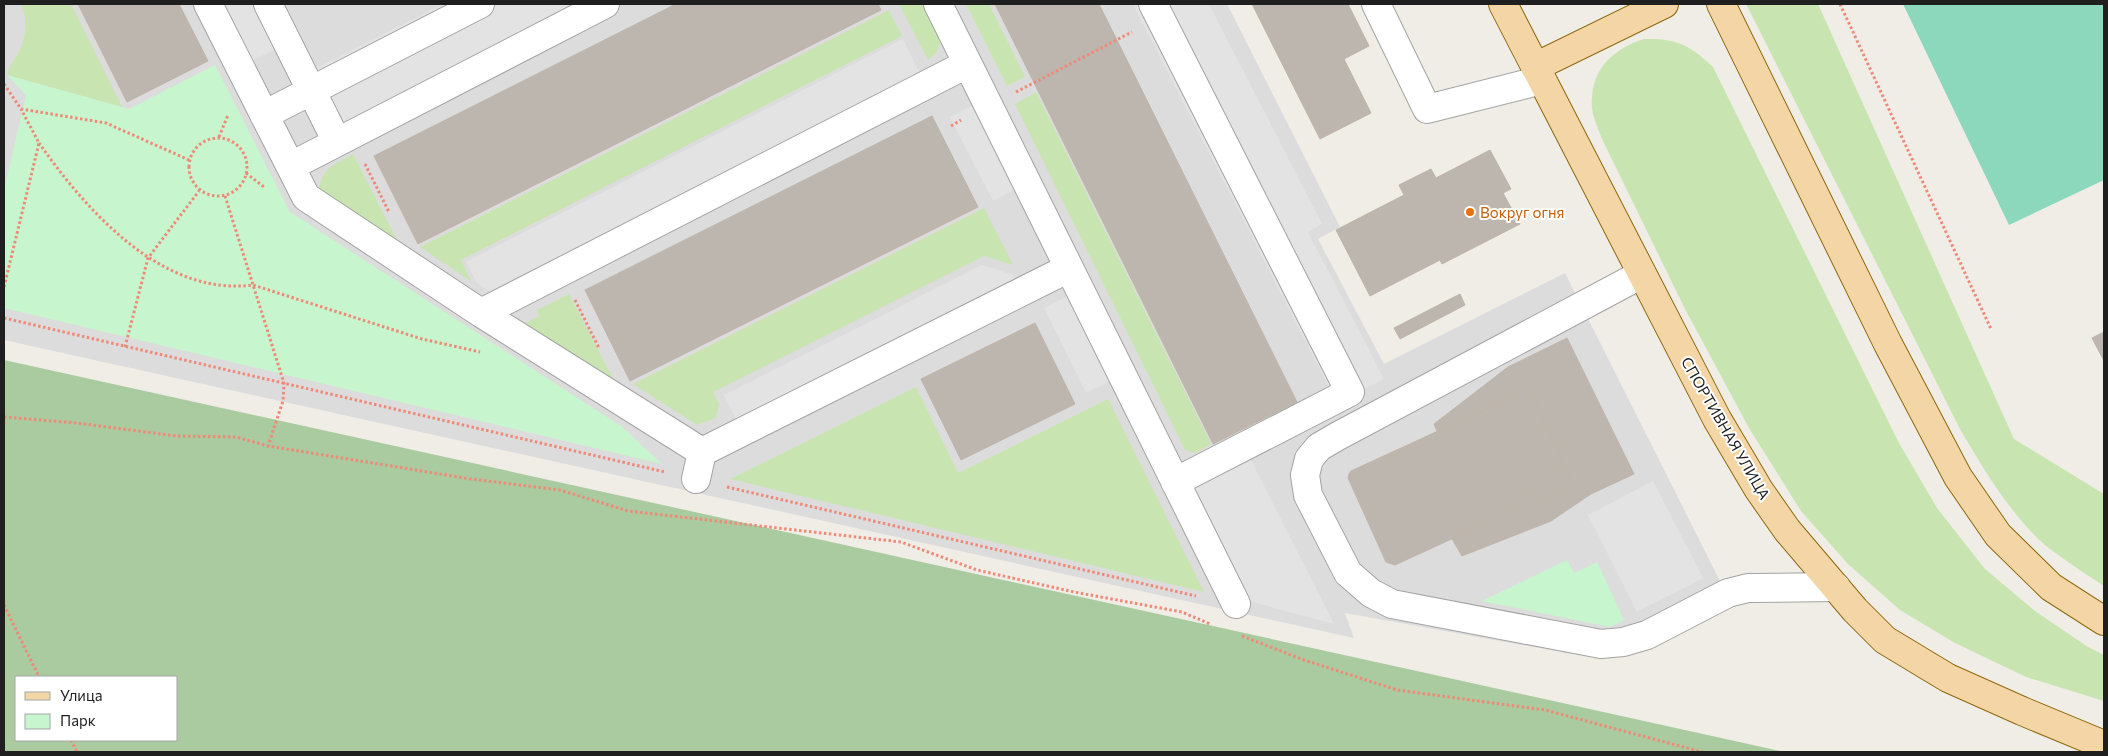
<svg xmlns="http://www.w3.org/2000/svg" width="2108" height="756" viewBox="0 0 2108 756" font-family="Commissioner,sans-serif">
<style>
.residential{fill:#dddcdc}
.grass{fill:#c8e5b1}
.forest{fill:#aacb9f;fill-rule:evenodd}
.park{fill:#c7f5cd}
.pitch{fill:#8bd8bd}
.parking{fill:#e3e3e3}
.building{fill:#bcb6af;stroke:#c0b4aa}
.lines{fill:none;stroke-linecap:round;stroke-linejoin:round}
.minor-casing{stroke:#a3a3a3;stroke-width:30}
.major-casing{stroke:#8e690c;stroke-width:30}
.path{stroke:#ef8978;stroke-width:3;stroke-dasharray:2.5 2.5;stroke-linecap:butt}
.minor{stroke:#fff;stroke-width:28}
.major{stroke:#f4d6a6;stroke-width:28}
.food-dot{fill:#e8710a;stroke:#fff;stroke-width:2}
.labels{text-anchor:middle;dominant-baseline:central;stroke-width:4;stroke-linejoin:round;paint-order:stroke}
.food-label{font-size:15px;fill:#c56008;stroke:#fff;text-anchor:start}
.street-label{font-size:15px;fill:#1f1f1f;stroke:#fff}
</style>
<rect width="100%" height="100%" fill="#efede6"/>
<path class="residential" d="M4,4h1223l113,223 -22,12 66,125 181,-91 156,310 -143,72 -233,-42 9,25 -1350,-298z"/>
<path class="grass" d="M21,4h50l51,103 -115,-32c2,-8 5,-12 9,-18 10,-17 13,-36 5,-53z
M899,4h26l16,35 -4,13 -9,8z
M966,4h23l36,73 -18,9z
M1746,4h72l196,435 90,55v92c-18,-12 -37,-24 -54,-37 -37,-30 -66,-79 -90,-120z
M889,10l13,26 -441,224 10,21 -51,-34z
M1644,39c32,-1 46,6 69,28l186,376 38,65 48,61 50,42 53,36 16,8v46l-78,-24 -71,-34 -55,-33 -52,-46 -47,-53 -52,-83 -64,-119 -83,-170c-5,-13 -12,-28 -10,-42 2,-31 24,-49 52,-58z
M1036,92l175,352 -16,9 -10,-3 -170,-346z
M353,154l48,94 -82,-54c1,-26 14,-28 34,-40z
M984,208l29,57 -29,-9 -271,136 6,12 -3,14 -19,7 -64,-41z
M569,294l45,86 -89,-57 14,-7 -2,-6z
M916,387l42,86 150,-74 96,193 -474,-113z"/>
<path class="forest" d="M4,360l1781,392h-1781zM16,677h160v63h-160z"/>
<path class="park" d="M215,65l75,147 331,214 41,38 -658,-156v-118l22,-95 -19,-20 122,34z
M1567,560l7,13 23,-11 27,58 -14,7 -128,-26z"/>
<path class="pitch" d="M1903,4h201v176l-95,45z"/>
<path class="parking" d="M200,4h84l17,32 -67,34z
M443,4h181l-281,143 -38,-73z
M1133,4h76l113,220 -14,8 76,147 -47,24z
M903,39l25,51 -418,214 -33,-21 -11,-21z
M990,97l42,84 -39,20 -43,-84z
M982,265l31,10 11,22 -279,140 -21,-42z
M1083,289l43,84 -40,20 -42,-85z
M1251,460l83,164 -108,-29 -49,-98z
M1653,481l50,97 -66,34 -49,-97z"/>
<path class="building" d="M78,4h101l29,57 -81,41z
M676,4h202l3,6 -463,234 -44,-88z
M995,4h104l198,398 -84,42z
M1252,4h96l21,42 -25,13 27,54 -51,26z
M932,116l46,91 -348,174 -45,-91z
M1490,150l21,39 -8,4 17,31 -78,40 -2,-4 -70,36 -34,-66 68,-35 -5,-10 32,-16 5,9z
M1460,294l5,11 -65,34 -6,-11z
M1035,323l40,81 -114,56 -40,-81z
M2104,332v29l-12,-23z
M1567,338l67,136 -43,20 -40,27 -89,35 -10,-17 115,-53 3,-8 -38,-84 -9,-2 -86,39 -3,-7 74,-57z
M1523,392l9,2 38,84 -3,8 -172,79 -9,-3 -38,-84 1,-4 2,-3z
M1498,410l37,82 -118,55 -38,-81z"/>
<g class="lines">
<g class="minor-casing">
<path id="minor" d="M208,4l98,193 175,116 221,139
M268,4l69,138
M938,4l298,600
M1153,4l197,388 -175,90
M1376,4l51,105 115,-29
M264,115l216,-111
M291,166l314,-162
M1642,274l-304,162 -19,11 -10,12 -4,16 3,20 40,78 23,20 21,11 209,40 22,-2 24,-7 81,-42 20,-5 88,-1
M481,313l486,-249
M696,479l6,-27 367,-184"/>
</g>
<g class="major-casing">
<path id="major" d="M1503,4l214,415 42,71 28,40 68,80 30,30 63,38 74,33 82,34
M1721,4l167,340 70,133 40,58 53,52 53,34
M1535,67l129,-63"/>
</g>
<path class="path" d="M1840,4l151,325
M4,84l17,25 85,14 83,37
M1016,92l116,-60
M951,126l10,-6
M219,137l9,-22
M189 167a29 29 0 1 1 58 0a29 29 0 1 1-58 0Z
M39,143c47,67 123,154 214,142l169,54 58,13
M365,164l24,48
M246,173l18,14
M225,196l59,187 -1,18 -15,45
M4,287l35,-144 -18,-34
M575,300l24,48
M4,318l661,154
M125,347l23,-89 51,-67
M4,417l73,6 99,13 60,1 32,9 203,33 89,11 68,21 273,31 76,28 97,22 108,20 28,12
M727,487l469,109
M4,605l35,72
M1242,636l62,24 93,30 148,20 157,42
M71,740l6,12"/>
<use href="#minor" class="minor"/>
<use href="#major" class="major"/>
</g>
<circle class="food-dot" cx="1470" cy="212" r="5"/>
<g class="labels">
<g class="food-label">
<text x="1480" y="212">Вокруг огня</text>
</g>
<g class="street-label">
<text transform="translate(1726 428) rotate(60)">СПОРТИВНАЯ УЛИЦА</text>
</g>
</g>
<rect width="2108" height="756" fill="none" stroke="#1f1f1f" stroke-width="10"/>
<rect x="15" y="676" width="162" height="65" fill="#ffffff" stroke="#a5a5a5"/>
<rect x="25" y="692" width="25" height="8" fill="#f4d6a6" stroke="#a5a5a5"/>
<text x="60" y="701" font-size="15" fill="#1f1f1f">Улица</text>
<rect x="25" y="714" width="25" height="15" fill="#c7f5cd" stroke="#a5a5a5"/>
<text x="60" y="726" font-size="15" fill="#1f1f1f">Парк</text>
</svg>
